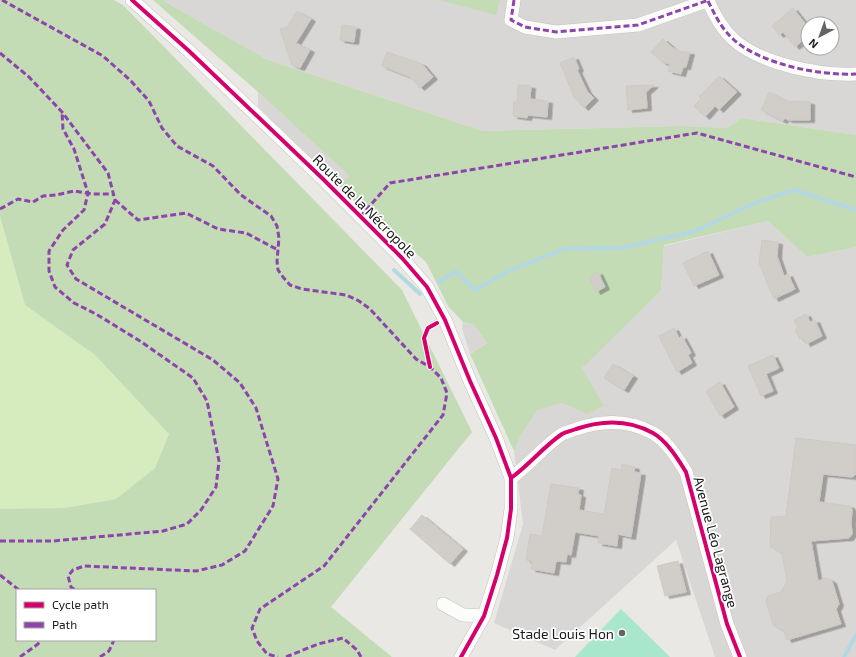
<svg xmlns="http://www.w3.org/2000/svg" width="856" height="657" viewBox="0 0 856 657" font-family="'Exo 2',sans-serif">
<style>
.residential{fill:#d9d7d5;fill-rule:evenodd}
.grass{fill:#d6ecbe}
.forest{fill:#c3dcb6;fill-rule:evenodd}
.pitch{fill:#a9e7cd}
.parking{fill:#d8d7d6}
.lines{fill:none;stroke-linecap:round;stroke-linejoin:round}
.stream{stroke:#b3d8e2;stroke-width:4}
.building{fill:#d1ceca;stroke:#cec9c5;filter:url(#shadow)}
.street-casing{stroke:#c2c2c0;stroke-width:14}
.street{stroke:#fcfcfb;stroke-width:13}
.quiet{stroke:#8e44ad;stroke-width:3;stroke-dasharray:6 3;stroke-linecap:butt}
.cycleway-casing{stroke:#fff;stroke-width:6}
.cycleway{stroke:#d6006c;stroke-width:4}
.poi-dot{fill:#636361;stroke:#fff;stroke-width:1.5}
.labels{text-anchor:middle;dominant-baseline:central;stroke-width:3.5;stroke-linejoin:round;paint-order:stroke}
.street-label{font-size:14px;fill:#1b1b1b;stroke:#fff}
.poi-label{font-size:14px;fill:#1b1b1b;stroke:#fff;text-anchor:end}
</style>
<defs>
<filter id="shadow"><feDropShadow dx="4.5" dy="2.5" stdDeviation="0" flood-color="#0004"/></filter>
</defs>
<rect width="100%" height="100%" fill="#eae8e4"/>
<path class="residential" d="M162,0h694v135l-114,-17 -16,10 -44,-2 -199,5 -215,-71zM808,24h24v24h-24z
M768,221l39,36 49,-10v410h-141l-39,-117 -121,110 -61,-27 29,-99 -9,-73 8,-18 59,-65 80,-77 3,-45z"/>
<path class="grass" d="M0,216l25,89 70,50 74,79 -14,34 -39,31 -52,9 -64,1z"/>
<path class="forest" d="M0,0h114l9,5 279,285 70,142 -141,175 61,50h-392v-148l64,-1 52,-9 39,-31 14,-34 -74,-79 -70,-50 -25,-89zM17,590h138v50h-138z
M153,0h9l106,60 215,71 199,-5 44,2 16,-10 114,17v112l-49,10 -39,-36 -104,24 -3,46 -79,77 22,38 -17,8 -25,-11 -24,7 -16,23 -8,18 -44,-97 17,-11 -13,-18 -11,-3 -15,-16 -22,-44 -88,-76 11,-10 -91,-84z
M439,0h61l-4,15z"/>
<path class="pitch" d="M621,609l49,48h-95z"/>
<path class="parking" d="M258,92l92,84 -12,10 -80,-79z
M463,322l11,3 13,18 -17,11 -8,-26z
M562,403l25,11 -28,14 -26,18 -11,-13 15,-23z
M764,430l17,66 -32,10 1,10 -3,17 -26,8 -19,-70 10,-4 13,-20z"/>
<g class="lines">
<path class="stream" d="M394,270l26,24
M439,282l17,-11 19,19 34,-19 55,-22 58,-1 73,-17 60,-28 40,-13 61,20
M844,657l12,-22"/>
</g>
<path class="building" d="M793,8l15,19v9l-13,11 -12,-15 -4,3 -7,-9z
M297,11l14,8 -15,24 14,7 -10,18 -8,-3 -12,-36 7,-2z
M342,25l14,2 -2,15 -14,-2z
M663,39l10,9 8,4h9l-4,15h-3l-2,7 -13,-3 2,-7 -8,-2 -11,-10z
M387,52l35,12 11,13 -13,11 -10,-11 -28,-11z
M574,57l5,12 -2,1 10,21 7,7 -10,10 -10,-11 -14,-34z
M719,76l18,16 -18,18 -4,-4 -10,11 -11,-11 7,-7 -2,-2z
M518,85l13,1 -1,13 18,2 -1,16 -19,-2 -1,3 -14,-2 1,-14h3z
M654,85l-8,7 1,16 -19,2 -2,-24z
M769,92l17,9 24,1v18h-22l-3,-2 -2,3 -22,-11z
M762,240l16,2 -1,14 7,20 4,-2 7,15 -21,10 -15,-36z
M708,251l11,24 -25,11 -11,-23z
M598,272l7,15 -9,5 -7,-15z
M806,314l4,8 5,-2 7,16 -16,8 -3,-6 -3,1 -5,-9 3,-2 -4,-8z
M674,328l5,10 3,-2 9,17 -3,2 4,8 -15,9 -18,-36z
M773,355l6,13 -13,6 7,17 -12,5 -13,-30z
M613,364l20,12 -9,14 -20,-12z
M720,382l14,25 -14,9 -14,-25z
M796,438l60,7v29l-4,3 -29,-3 -4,28 31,4 2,4 -1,12 1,12 -3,4 -38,3 7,40 9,-3 5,3 7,23 -3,5 5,15 -54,16 -3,-9 -11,-6 -7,-24 2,-5 13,-4 6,-11 -5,-27 -12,-8 1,-29 15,-1z
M622,464l13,3 -1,5 7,1 -10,64 -13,-3 -1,12 -19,-3 1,-7 -24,-4 -4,23 -4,-1 -1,8 -10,-1 -2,12 -23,-4 1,-8 -6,-1 4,-26 12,2 9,-52 28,4 -1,6 3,1 -2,15 25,4 8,-46 9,2z
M422,515l41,34 -13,15 -40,-35z
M678,561l8,31 -21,4 -8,-30z"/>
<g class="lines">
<g class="street-casing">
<path id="street" d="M132,0l57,51 133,127 80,80 25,29 18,33 25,61 26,57 15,40v31l-4,29 -10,37 -13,41 -23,41
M514,0l-3,20 14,7 31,5 82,-7 71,-25
M708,1c7,14 13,27 25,38 27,25 87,37 123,35
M511,478c18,-13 32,-31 51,-44 4,-2 9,-3 14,-5 26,-9 52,-10 77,4 14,8 25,26 33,39l41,152 13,33
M443,604l20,11 21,1"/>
</g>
<use href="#street" class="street"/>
<path class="quiet" d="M2,0l101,56 28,25 18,20 13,27 15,18 36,20 28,29 30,21 6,10 2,12 -2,23 1,9 5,7 7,8 12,4 44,6 13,6 11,8 46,50 14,8 11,11 6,15 -4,22 -119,151 -64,43 -8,19 5,13 10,13 11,3
M514,0l-3,20 14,7 31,5 82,-7 71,-25
M708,1c7,14 13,27 25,38 27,25 87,37 123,35
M0,53l29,24 33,35 46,61 7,27 -10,24 -32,26 -6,15 9,14 137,81 27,23 16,25 22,71 -5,27 -28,45 -23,14 -26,6 -112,-5 -11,4 -5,6 3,11 4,3
M115,200l23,20 48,-7 32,16 28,4 32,17
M0,209l18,-10 15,3 10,-6 13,-1 18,-4 18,3h21
M360,217l30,-34 307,-50 159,44
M0,541h53l110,-10 24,-7 14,-14 15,-23 3,-26 -12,-60 -14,-23 -53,-37 -44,-27 -22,-11 -19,-16 -6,-16v-20l14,-21 21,-20 4,-17 -14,-44 -11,-20 -1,-17
M0,575l19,15
M20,657l18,-13 2,-4
M100,657l9,-6 5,-11
M286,657l32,-13 25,-6 14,12 4,7"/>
<g class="cycleway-casing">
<path id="cycleway" d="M132,0l57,51 133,127 80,80 25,29 18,33 25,61 26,57 15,40v31l-4,29 -10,37 -13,41 -23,41
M430,367l-6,-29 4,-10 9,-5
M511,478c18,-13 32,-31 51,-44 4,-2 9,-3 14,-5 26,-9 52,-10 77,4 14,8 25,26 33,39l41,152 13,33"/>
</g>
<use href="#cycleway" class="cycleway"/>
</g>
<circle class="poi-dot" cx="622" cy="633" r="4"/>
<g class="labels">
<g class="street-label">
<text transform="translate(365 206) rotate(45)">Route de la Nécropole</text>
<text transform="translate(716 542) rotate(75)">Avenue Léo Lagrange</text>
</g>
<g class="poi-label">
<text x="614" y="633">Stade Louis Hon</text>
</g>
</g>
<rect x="16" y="589" width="140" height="52" fill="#ffffff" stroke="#a4a4a4"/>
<rect x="24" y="602" width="20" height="6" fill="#d6006c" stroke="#a4a4a4"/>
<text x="52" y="609" font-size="12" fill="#1b1b1b">Cycle path</text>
<rect x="24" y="622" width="20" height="6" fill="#8e44ad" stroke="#a4a4a4"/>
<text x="52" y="629" font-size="12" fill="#1b1b1b">Path</text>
<g transform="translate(820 36) rotate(221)"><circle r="19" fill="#ffffff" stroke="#a4a4a4"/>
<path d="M0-3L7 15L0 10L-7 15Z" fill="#636361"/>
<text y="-6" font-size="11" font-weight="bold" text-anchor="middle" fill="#1b1b1b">N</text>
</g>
</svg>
